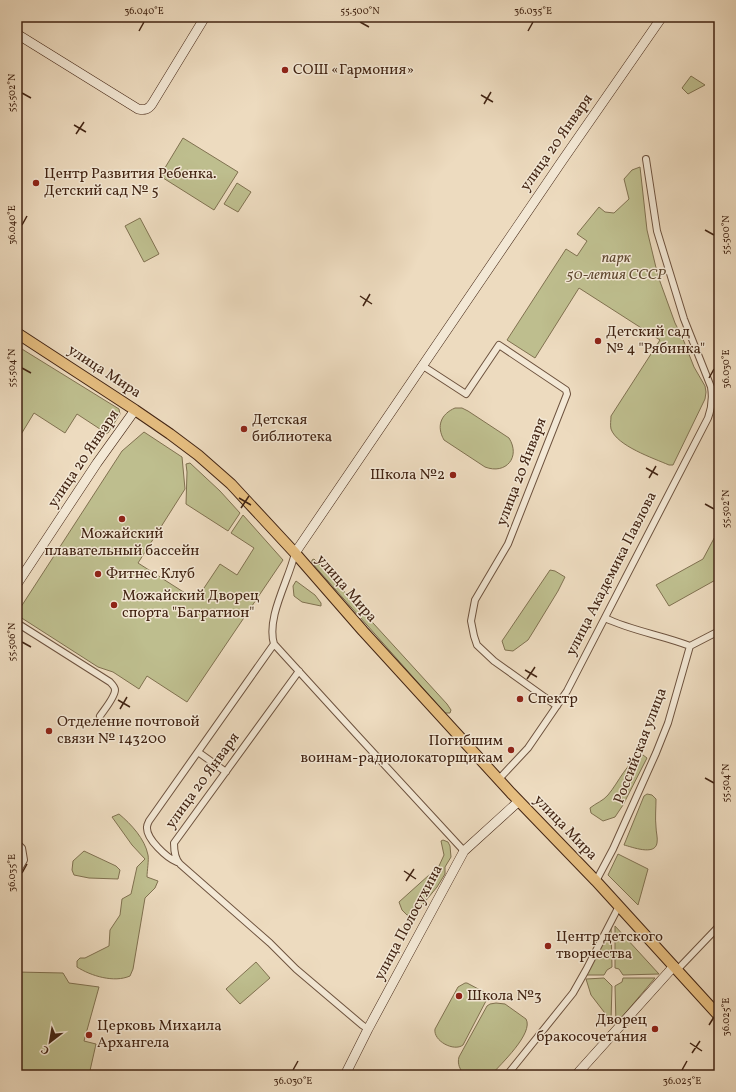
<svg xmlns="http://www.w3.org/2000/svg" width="736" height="1092" viewBox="0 0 736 1092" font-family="Vollkorn,serif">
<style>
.green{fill:#bebe8e;stroke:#807150}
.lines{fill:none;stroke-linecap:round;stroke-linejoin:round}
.street-casing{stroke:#6d523e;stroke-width:8}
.secondary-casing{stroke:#422413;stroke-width:10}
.primary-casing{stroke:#422413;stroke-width:12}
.street{stroke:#f3e8d5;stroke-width:6}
.secondary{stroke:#f3e8d5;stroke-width:9}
.primary{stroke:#e6be80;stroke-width:10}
.ticks{fill:none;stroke:#422413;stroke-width:1.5}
.poi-dot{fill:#8f2418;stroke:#f3e8d5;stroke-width:1.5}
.labels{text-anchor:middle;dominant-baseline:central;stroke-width:3;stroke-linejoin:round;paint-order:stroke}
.poi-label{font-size:15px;fill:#422413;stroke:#f3e8d5;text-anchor:start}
.street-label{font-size:15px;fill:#422413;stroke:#f3e8d5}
.park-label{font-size:15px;font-style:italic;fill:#614a32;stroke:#f3e8d5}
.neatline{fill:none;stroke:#422413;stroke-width:1.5}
.ticks-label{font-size:10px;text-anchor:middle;fill:#422413}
</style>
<rect width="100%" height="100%" fill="#eddbbf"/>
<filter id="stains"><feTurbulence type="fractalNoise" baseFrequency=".005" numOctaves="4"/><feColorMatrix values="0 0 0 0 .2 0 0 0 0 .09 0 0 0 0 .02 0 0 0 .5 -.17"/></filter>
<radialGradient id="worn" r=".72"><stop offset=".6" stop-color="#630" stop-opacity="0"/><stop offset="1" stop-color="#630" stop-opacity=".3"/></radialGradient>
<path class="green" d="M691,76l14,9 -17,9 -6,-6z
M183,138l55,34 -24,38 -54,-34z
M640,167l7,63 11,46 17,47 8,16 11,28 11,19 1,6 -1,7 -32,66h-4c-16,-7 -52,-19 -58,-36 -1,-4 0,-9 0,-13l49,-76 -81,-52 -44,70 -28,-18 59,-91 11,7 10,-15 -10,-7 22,-27 6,5 9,1 15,-14 -5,-20 8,-9z
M237,183l14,9 -13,20 -14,-8z
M140,218l19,36 -15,8 -19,-36z
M17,346l102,63 1,5 -12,19h-2l-29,-19 -12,19 -31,-20 -17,28z
M455,408h7l6,3 41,27c12,19 -3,37 -24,29l-41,-27c-8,-14 -3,-26 11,-32z
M144,432l38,25 3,32 -47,74 58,37 24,-36 17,11 17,-27 -23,-15 12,-18 40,45 -96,142 -40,-26 -8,13 -26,-17 -15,-5 -81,-52v-2l105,-162z
M190,463l30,28 20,22 -12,18 -42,-27 1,-32 -1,-8z
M719,529v49l-50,28 -13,-21 47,-26z
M314,559l7,7 126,138 4,6 -1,3h-5l-133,-150v-3z
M550,570l5,1 10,6 -7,14 -25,41 -5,8 -15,11 -8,-1 -3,-9z
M296,581l19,14 6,8v3l-19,-4 -8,-6 -1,-10z
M643,755l4,3 -24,47 -8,12 -12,4 -12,-8 -1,-5c6,-5 13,-7 18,-13 11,-13 19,-34 35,-40z
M647,794l5,1 4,4c0,9 -1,19 0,28 0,5 2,11 1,16 -2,13 -25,4 -33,2l20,-49z
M119,814c12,10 26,25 29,41 1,5 -1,16 -1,22l11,4 -3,7 -10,10 -12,71 -3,7c-16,7 -39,0 -53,-9v-6l3,-3h5l24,-12 1,-16 10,-15 2,-16 9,-5 6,-27 8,-8 -13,-14 -20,-28z
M443,840l5,2 2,4 1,11 -6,10v7l-8,13 -23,28h-7l-5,-5 -3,-8 40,-36 5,-11 -3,-14z
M84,851l32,15 4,4 -2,9 -29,-1 -15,-3 -2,-5 1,-9z
M618,854l30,15 -10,36 -30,-30z
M611,926l1,41 -5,3 -3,5h-19z
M615,926l44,48 -36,1 -4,-6 -4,-1z
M256,962l14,16 -30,26 -14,-15z
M17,972l46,1 6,10 30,4 -15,54 12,3 -7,31h-72z
M604,978l8,8 -1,35 -20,-26 -5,-16z
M623,978h32l-39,46 -1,-38 7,-4z
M465,983h2l17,9 3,7 -24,46c-9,7 -30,-4 -28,-16l23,-42z
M496,1003l9,1 21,15c8,14 -25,45 -35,56h-26c-5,-5 -8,-11 -6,-18l28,-51 3,-2z"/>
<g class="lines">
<g class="street-casing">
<path id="street" d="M423,366l43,28 33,-49 67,45 1,4 -59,150 -33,56 -4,21 3,15 3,9 17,16 63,45
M295,553c-6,27 -29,64 -21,91l83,91 107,116
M605,618c27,13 57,17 85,28
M17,623l93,59c2,2 5,5 5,8 0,7 -11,20 -15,26
M299,671l-125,172c0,7 1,16 6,21l90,79 26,26 66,56 6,4
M198,752l28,20
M499,779l29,-31 39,-57 141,-273c4,-11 5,-19 3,-31l-27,-68 -27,-88 -11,-72
M17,843l5,5 2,12 -7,12
M177,862c-10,-4 -31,-23 -30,-35 0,-2 1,-4 2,-6l125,-177
M596,881l17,-32 43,-96 12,-30 22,-77 29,-15
M677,970l42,-44
M507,1075l66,-82 13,-23 33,-64"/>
</g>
<g class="secondary-casing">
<path id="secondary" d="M17,34l121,75c6,1 10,1 14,-5l53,-87
M295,553l267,-392 100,-144
M17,584l80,-121 38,-53
M345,1075l23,-46 96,-178 55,-50
M576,1075l98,-109"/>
</g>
<g class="primary-casing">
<path id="primary" d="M17,333l118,77 35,24 28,21 33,29 64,69 68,78 148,162 85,88 123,135"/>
</g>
<use href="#street" class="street"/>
<use href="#secondary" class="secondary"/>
<use href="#primary" class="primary"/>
</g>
<path class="ticks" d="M360,22l9,5M139,31l5,-9M528,31l5,-9M22,93l9,5M481,95l12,7M484,104l7,-12M74,125l12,7M76,134l8,-12M22,225l5,-9M705,230l9,5M360,296l12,8M363,306l7,-12M22,368l9,5M709,378l5,-9M646,468l12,7M649,478l7,-12M239,498l12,7M705,504l9,5M241,508l8,-12M22,642l9,5M525,670l12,7M527,679l8,-12M118,700l12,7M120,709l7,-12M705,778l9,5M404,871l12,8M22,873l5,-9M406,881l8,-12M709,1025l5,-8M690,1043l12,8M692,1053l8,-12M293,1070l5,-9M682,1070l5,-9"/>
<g class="poi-dot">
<circle cx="285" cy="70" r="4"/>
<circle cx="36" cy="183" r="4"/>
<circle cx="598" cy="341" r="4"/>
<circle cx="244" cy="429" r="4"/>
<circle cx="453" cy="475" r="4"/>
<circle cx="122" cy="519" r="4"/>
<circle cx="98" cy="574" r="4"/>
<circle cx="114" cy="605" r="4"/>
<circle cx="520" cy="699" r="4"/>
<circle cx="49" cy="731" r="4"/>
<circle cx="511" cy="750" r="4"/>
<circle cx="548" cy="946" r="4"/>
<circle cx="459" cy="996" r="4"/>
<circle cx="655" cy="1029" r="4"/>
<circle cx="89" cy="1035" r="4"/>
</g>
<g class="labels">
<g class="poi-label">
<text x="293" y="70">СОШ «Гармония»</text>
<text x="44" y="174">Центр Развития Ребенка.<tspan x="44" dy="17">Детский сад № 5</tspan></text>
<text x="606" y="332">Детский сад<tspan x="606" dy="17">№ 4 "Рябинка"</tspan></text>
<text x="252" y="420">Детская<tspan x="252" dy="17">библиотека</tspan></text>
<text x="445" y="475" text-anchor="end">Школа №2</text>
<text x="122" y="534" text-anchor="middle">Можайский<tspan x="122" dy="17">плавательный бассейн</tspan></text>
<text x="106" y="574">Фитнес Клуб</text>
<text x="122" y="596">Можайский Дворец<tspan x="122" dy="17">спорта "Багратион"</tspan></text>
<text x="528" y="699">Спектр</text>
<text x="57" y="722">Отделение почтовой<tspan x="57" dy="17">связи № 143200</tspan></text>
<text x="503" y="741" text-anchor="end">Погибшим<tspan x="503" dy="17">воинам-радиолокаторщикам</tspan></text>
<text x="556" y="937">Центр детского<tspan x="556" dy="17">творчества</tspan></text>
<text x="467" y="996">Школа №3</text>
<text x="647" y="1020" text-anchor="end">Дворец<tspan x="647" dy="17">бракосочетания</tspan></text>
<text x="97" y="1026">Церковь Михаила<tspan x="97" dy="17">Архангела</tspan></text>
</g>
<g class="street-label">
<text transform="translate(557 143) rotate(-55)">улица 20 Января</text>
<text transform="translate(104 372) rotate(33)">улица Мира</text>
<text transform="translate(84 459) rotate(-56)">улица 20 Января</text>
<text transform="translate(522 472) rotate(-69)">улица 20 Января</text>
<text transform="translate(612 574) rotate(-63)">улица Академика Павлова</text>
<text transform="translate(346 589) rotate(49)">улица Мира</text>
<text transform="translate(641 746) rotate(-69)">Российская улица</text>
<text transform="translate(203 781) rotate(-54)">улица 20 Января</text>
<text transform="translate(565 828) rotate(46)">улица Мира</text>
<text transform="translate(409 923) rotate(-62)">улица Полосухина</text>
</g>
<g class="park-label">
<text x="616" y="258">парк<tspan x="616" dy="17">50-летия СССР</tspan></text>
</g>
</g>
<rect width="736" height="1092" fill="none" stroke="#eddbbf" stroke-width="44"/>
<g transform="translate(50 1042) rotate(211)" stroke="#f3e8d5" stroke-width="3" paint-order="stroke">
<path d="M0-3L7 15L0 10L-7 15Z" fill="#422413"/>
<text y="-6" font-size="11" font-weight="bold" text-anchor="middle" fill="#422413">С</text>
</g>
<rect x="22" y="22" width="692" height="1048" class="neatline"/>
<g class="ticks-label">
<text x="144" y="14">36.040°E</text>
<text x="360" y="14">55.500°N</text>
<text x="533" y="14">36.035°E</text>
<text transform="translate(11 93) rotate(-90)" y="4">55.502°N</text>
<text transform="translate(11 225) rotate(-90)" y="4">36.040°E</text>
<text transform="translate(725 235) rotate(-90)" y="4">55.500°N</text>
<text transform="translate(11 368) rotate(-90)" y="4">55.504°N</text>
<text transform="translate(725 369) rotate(-90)" y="4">36.030°E</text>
<text transform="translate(725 509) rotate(-90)" y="4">55.502°N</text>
<text transform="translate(11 642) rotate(-90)" y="4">55.506°N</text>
<text transform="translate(725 783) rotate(-90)" y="4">55.504°N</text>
<text transform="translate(11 873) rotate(-90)" y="4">36.035°E</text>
<text transform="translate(725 1017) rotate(-90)" y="4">36.025°E</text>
<text x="293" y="1084">36.030°E</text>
<text x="682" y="1084">36.025°E</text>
</g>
<rect width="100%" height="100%" filter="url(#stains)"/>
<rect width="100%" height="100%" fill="url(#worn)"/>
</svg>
